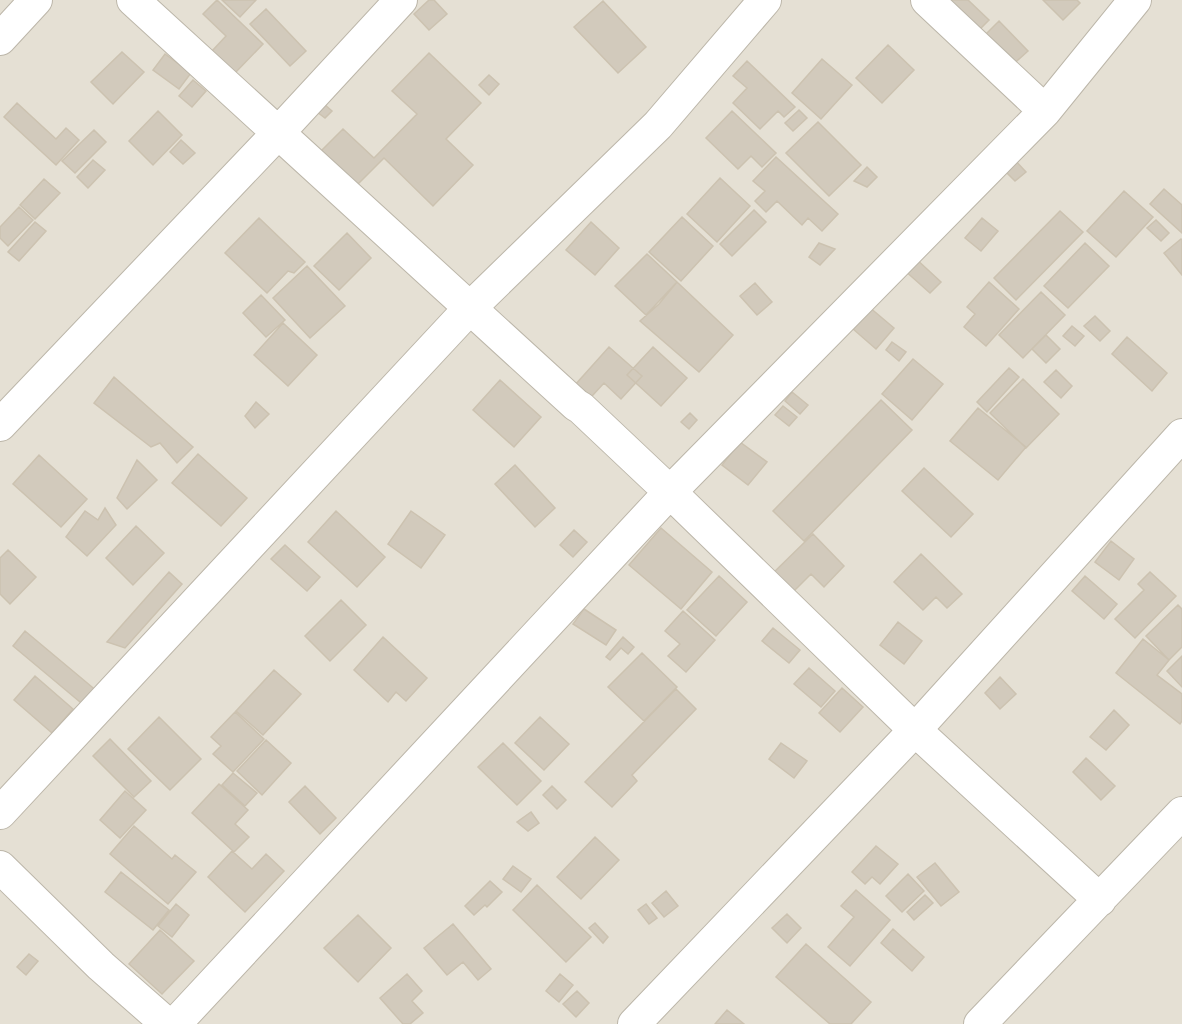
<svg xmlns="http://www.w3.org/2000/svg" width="1182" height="1024" viewBox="0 0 1182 1024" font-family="'Roboto Condensed',sans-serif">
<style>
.residential{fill:#e5e0d4}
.building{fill:#d2cabc;stroke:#ccc2b0;stroke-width:1.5}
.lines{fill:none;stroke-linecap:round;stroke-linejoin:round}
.street-casing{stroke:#bcb6a9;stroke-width:34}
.street{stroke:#fff;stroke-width:32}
</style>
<rect width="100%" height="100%" fill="#f1eee6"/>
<path class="residential" d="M0,0h1182v1024h-1182z"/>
<path class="building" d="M217,0l46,44 -28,29 -23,-22 14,-15 -23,-22z
M222,0h34l-16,17z
M429,0h5l13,14 -18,16 -15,-16z
M947,0h21l21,20 -17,17z
M1043,0h34l3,3 -17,17z
M603,1l43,46 -28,26 -44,-46z
M266,9l40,42 -16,15 -40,-42z
M999,21l29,30 -20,18 -28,-29z
M888,45l26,25 -32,33 -26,-25z
M122,52l22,20 -31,32 -22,-22z
M429,53l52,50 -35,36 27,26 -40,41 -49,-48 -35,35 -36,-34 30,-30 31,29 43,-44 -25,-23z
M165,54l26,19 -12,16 -26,-19z
M822,59l30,26 -31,34 -29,-26z
M747,61l48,46 -11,10 -6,-6 -18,18 -27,-26 14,-15 -14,-12z
M489,75l10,9 -10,11 -10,-10z
M193,80l13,11 -14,16 -13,-11z
M17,103l39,36 10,-11 13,12 -23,25 -52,-48z
M324,104l8,7 -7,7 -8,-6z
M799,110l8,8 -14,13 -8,-8z
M158,111l24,24 -29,30 -24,-24z
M732,111l44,42 -14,14 -11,-11 -13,13 -32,-31z
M818,122l43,43 -32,31 -43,-43z
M94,130l12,12 -31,31 -13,-12z
M181,140l14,13 -12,11 -13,-12z
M776,157l62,57 -16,17 -14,-13 -6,7 -25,-24 -11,11 -11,-11 10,-10 -12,-10z
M1013,158l13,14 -11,9 -13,-13z
M93,160l12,10 -17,18 -11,-11z
M867,167l10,10 -10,10 -13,-6z
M720,178l30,28 -33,36 -30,-28z
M44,179l16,14 -25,26 -15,-14z
M1164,189l18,16v28l-32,-29z
M1124,191l29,26 -37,40 -29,-26z
M19,207l14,13 -25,26 -8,-8v-11z
M754,210l12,12 -34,34 -12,-12z
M1060,211l23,21 -67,68 -22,-22z
M682,217l31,29 -32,35 -32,-29z
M259,218l46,44 -11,11 -6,-2 -21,22 -42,-40z
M982,218l16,13 -17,20 -16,-13z
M1156,220l13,13 -8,8 -14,-13z
M35,222l11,9 -27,30 -11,-9z
M591,222l28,26 -24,27 -29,-25z
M347,233l24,25 -32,32 -25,-24z
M1181,239l1,1v35l-18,-22z
M819,243l16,6 -15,16 -11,-8z
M1085,243l24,23 -41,42 -24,-22z
M647,254l30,28 -31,33 -31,-29z
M914,257l27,25 -11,11 -27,-24z
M307,266l38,40 -35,32 -37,-40z
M677,282l56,53 -34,37 -59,-51 19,-17z
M989,282l30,27 -33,37 -22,-19 11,-13 -8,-7z
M755,283l17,19 -15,13 -17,-19z
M1041,292l24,23 -42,43 -24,-23z
M261,295l24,25 -19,17 -23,-24z
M862,301l32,27 -18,21 -31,-27z
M1095,316l15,15 -10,10 -16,-15z
M283,323l34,32 -29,31 -34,-31z
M1072,326l12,10 -9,10 -12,-10z
M1046,335l14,14 -14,14 -14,-14z
M1127,337l40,36 -15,18 -40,-37z
M892,342l14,10 -7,9 -13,-11z
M609,347l33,29 -21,23 -17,-16 -23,25 -15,-13z
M653,347l34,31 -26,28 -34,-31z
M913,359l30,25 -31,36 -30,-26z
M1009,368l10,9 -32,35 -10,-10z
M1056,370l16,16 -11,12 -17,-16z
M114,377l79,70 -16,16 -17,-20 -9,4 -57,-44z
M1023,379l36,35 -33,34 -36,-35z
M500,380l41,37 -27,30 -41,-37z
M792,392l16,13 -8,9 -15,-13z
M881,400l31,30 -108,111 -31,-30z
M256,402l13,12 -14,14 -10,-12z
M783,406l14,11 -8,9 -14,-11z
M978,408l48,39 -28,33 -48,-39z
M690,413l7,7 -8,9 -8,-7z
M740,442l27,20 -19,23 -26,-20z
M198,454l49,44 -26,28 -49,-43z
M39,455l48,44 -26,28 -48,-43z
M137,460l20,20 -30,29 -10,-11z
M515,465l40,43 -20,19 -40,-43z
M924,468l49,46 -22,23 -49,-46z
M105,508l11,17 -29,31 -21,-19 19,-26 13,9z
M336,511l49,46 -28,30 -49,-45z
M411,511l34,24 -24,33 -33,-24z
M136,526l28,27 -31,32 -27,-27z
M661,528l51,44 -31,37 -52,-44z
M574,530l13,12 -14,15 -13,-12z
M813,534l31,32 -20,21 -13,-13 -24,24 -19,-20z
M1111,541l23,18 -15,21 -24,-18z
M285,545l35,32 -13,14 -36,-32z
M8,550l28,27 -26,27 -10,-10v-36z
M921,554l41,40 -15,14 -11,-11 -13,13 -29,-28z
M169,572l13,12 -57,64 -18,-6z
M1150,572l26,24 -41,42 -20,-19 29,-29 -6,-6z
M719,576l28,26 -31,34 -29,-26z
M1085,576l32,28 -13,15 -32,-28z
M341,600l25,25 -36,36 -25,-25z
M1178,605l4,4v38l-13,13 -23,-24z
M584,609l32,21 -10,15 -33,-21z
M683,611l32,29 -29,32 -18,-16 12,-12 -15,-13z
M898,622l24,19 -18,23 -24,-19z
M773,628l27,22 -11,13 -27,-22z
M25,631l73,61 -12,15 -73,-61z
M383,637l44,41 -21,23 -10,-9 -8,10 -34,-32z
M623,637l11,10 -6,7 -7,-6 -11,12 -4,-3z
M1143,639l26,21 -12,15 25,19v27l-2,3 -64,-51z
M642,653l35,34 -33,34 -36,-34z
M1182,656v31l-15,-16z
M809,668l26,23 -14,16 -27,-23z
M274,670l27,24 -38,41 -27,-24z
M35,676l38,33 -21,24 -38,-33z
M1000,677l16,17 -16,15 -15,-16z
M842,688l21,19 -23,25 -21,-19z
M676,689l20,20 -64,66 5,6 -25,26 -27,-25z
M1114,710l15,15 -23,25 -16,-13z
M235,712l29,27 -31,33 -20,-18 8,-8 -10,-9z
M159,717l42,42 -31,31 -42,-41z
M540,717l29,27 -25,26 -29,-27z
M110,739l41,42 -17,16 -41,-41z
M266,740l25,23 -29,32 -25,-24z
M503,743l38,38 -24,24 -39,-38z
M781,743l26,18 -13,17 -25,-19z
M1086,758l29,28 -14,14 -28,-28z
M233,773l24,20 -12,13 -23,-21z
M219,784l29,26 -13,14 14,13 -15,15 -42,-39z
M305,786l31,32 -16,16 -31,-32z
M552,786l14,14 -9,9 -14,-14z
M125,791l21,19 -26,28 -20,-18z
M531,812l8,11 -11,8 -11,-9z
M134,826l38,33 3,-4 21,17 -28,32 -58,-50z
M595,837l24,23 -38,39 -24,-22z
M876,846l22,18 -18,20 -8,-7 -7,7 -13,-12z
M232,851l20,18 14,-15 18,17 -39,41 -37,-35z
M935,863l24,29 -18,14 -24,-29z
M513,866l18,13 -10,13 -18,-13z
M121,872l48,38 -16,20 -48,-38z
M908,874l16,17 -22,21 -16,-16z
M490,881l12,11 -15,15 -2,-2 -11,10 -9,-9z
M537,885l54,52 -25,25 -53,-52z
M856,890l34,30 -40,46 -22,-19 26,-30 -13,-11z
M666,891l12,15 -14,11 -12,-14z
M925,895l8,8 -19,17 -7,-8z
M176,904l13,11 -17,22 -14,-11z
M646,904l11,14 -8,6 -11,-14z
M787,914l14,14 -14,15 -15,-15z
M358,915l33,33 -33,34 -34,-34z
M595,923l13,14 -5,6 -14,-15z
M453,924l38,45 -13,11 -15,-18 -16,13 -23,-27z
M893,929l31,28 -12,14 -31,-28z
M160,930l34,31 -32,33 -33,-30z
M806,944l65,58 -20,22h-21l-54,-47z
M29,954l9,7 -12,14 -9,-8z
M407,974l15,17 -10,10 11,12 -13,11h-7l-23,-26z
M560,974l13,11 -14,17 -13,-11z
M577,991l12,12 -13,14 -13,-13z
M727,1010l17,14h-29z"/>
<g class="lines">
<g class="street-casing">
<path id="street" d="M133,0l443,405 5,3 89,84 245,238 185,170
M927,0l118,111
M0,39l36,-39
M0,425l278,-292 123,-133
M0,813l470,-505 188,-183 107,-125
M0,867l101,99 66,58
M175,1024l495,-532 375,-381 90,-111
M634,1024l281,-294 267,-295
M980,1024l202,-211"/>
</g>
<use href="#street" class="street"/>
</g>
</svg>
